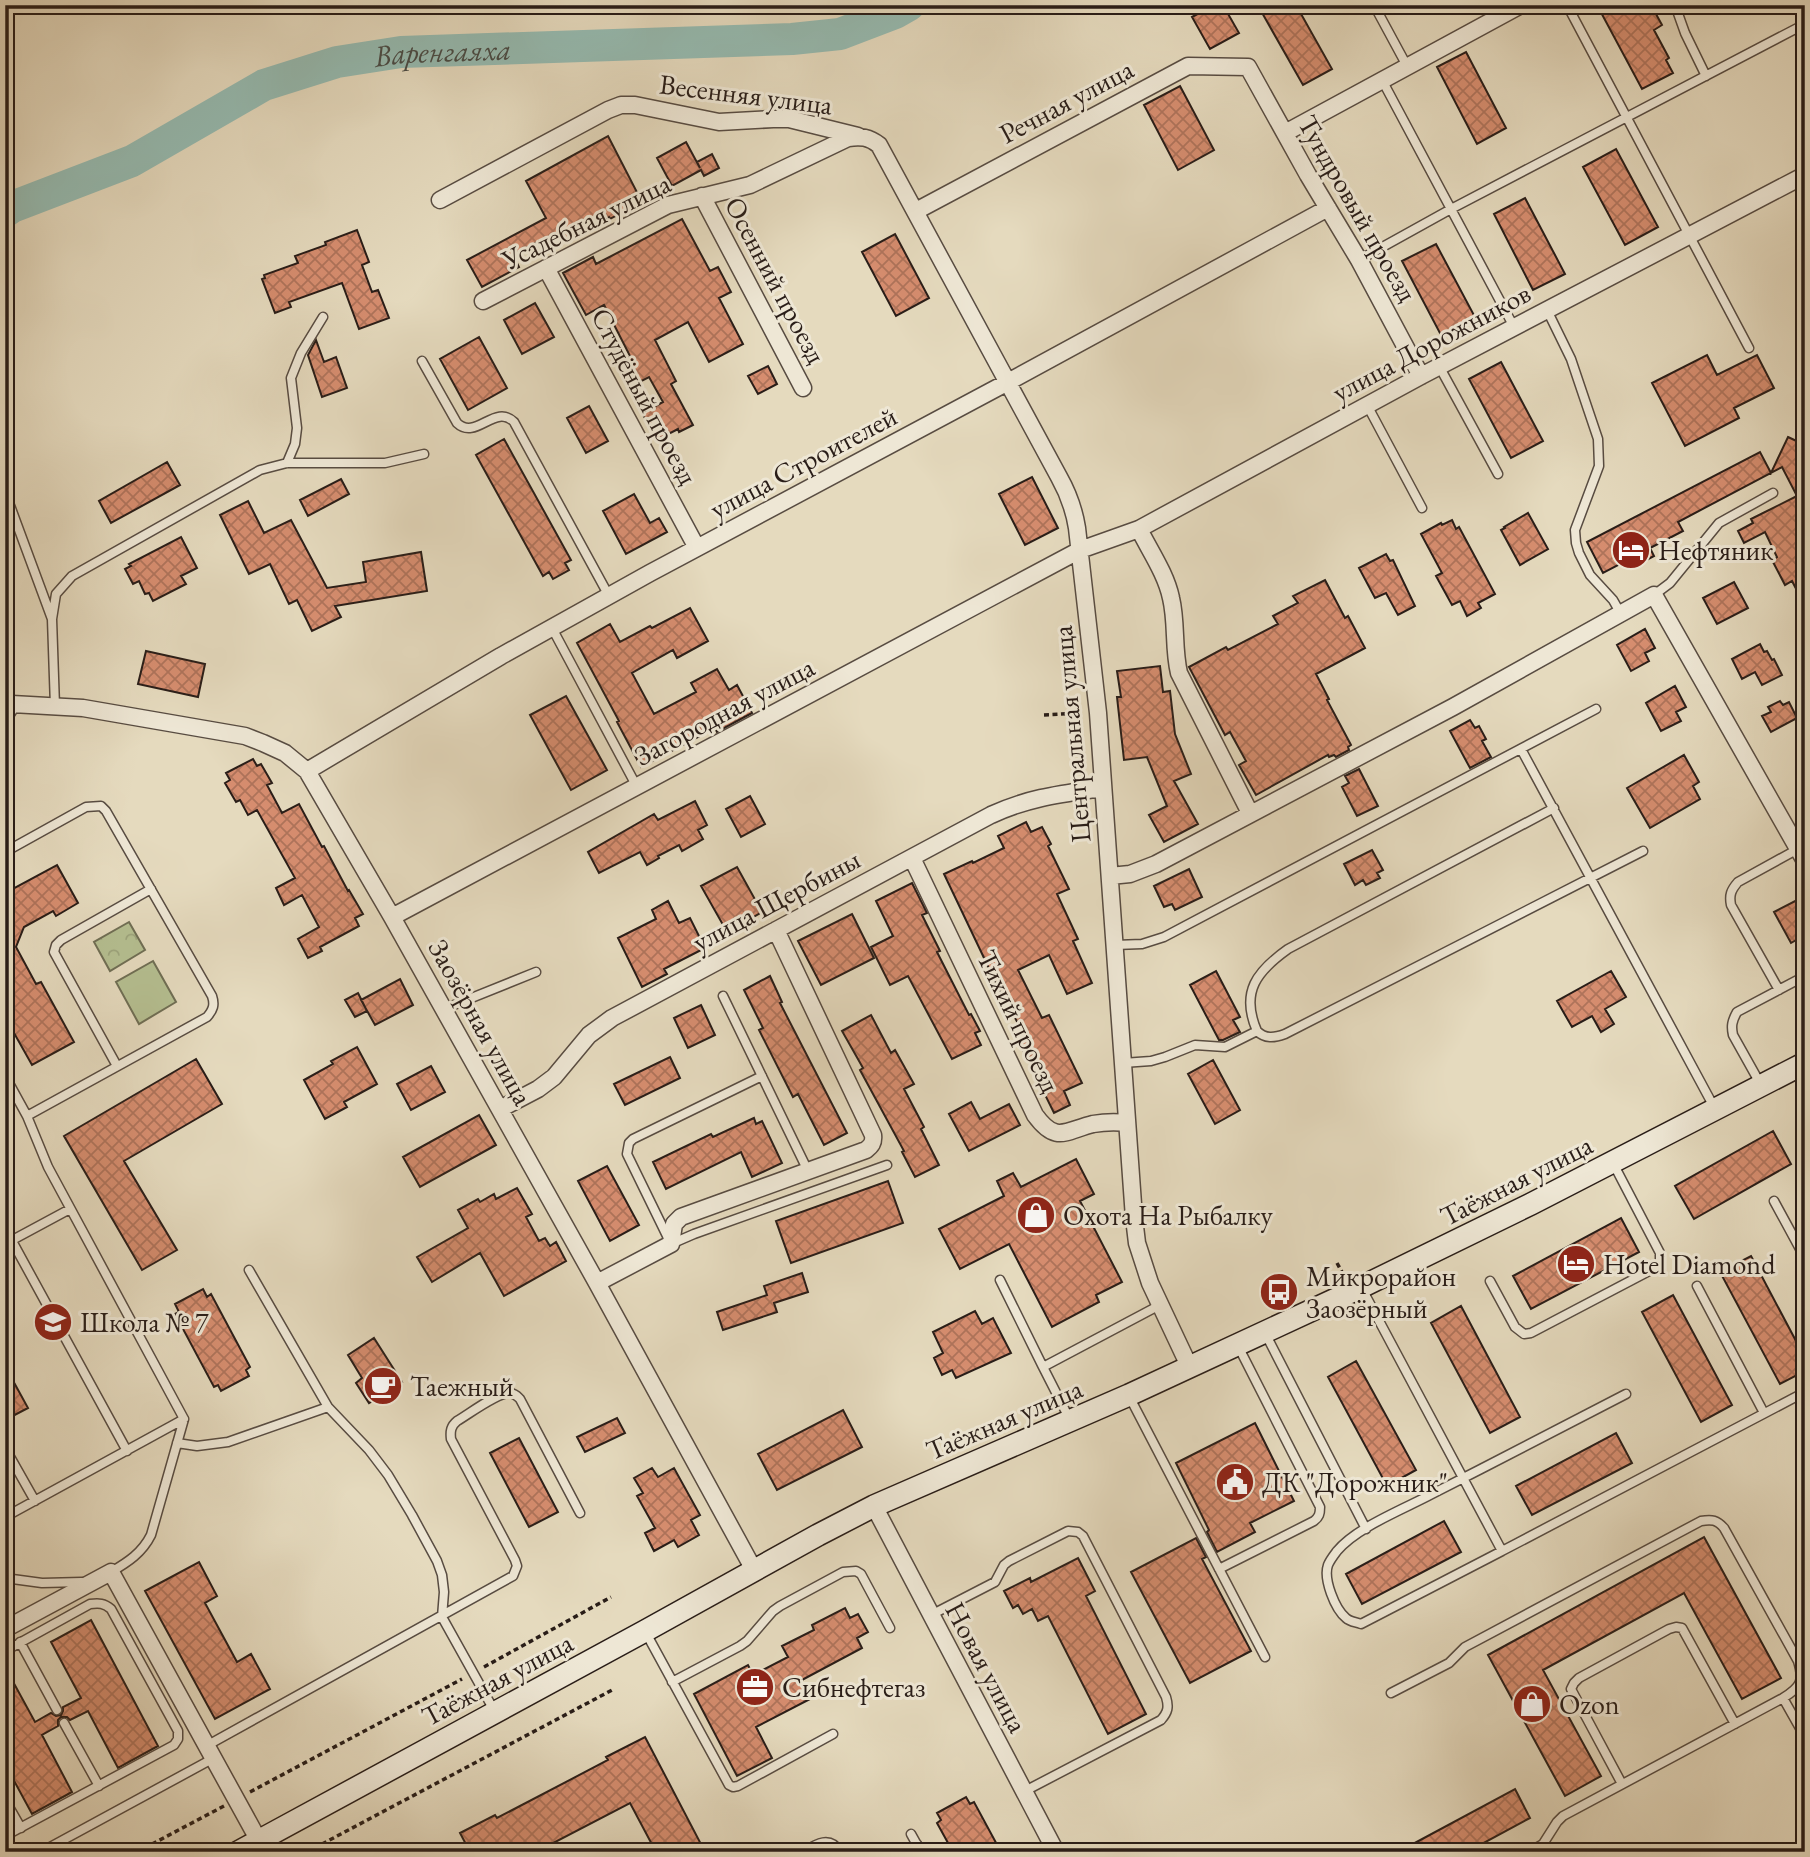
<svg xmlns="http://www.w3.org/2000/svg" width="1810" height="1857" viewBox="0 0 1810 1857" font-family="'EB Garamond',serif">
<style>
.grass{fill:#b5bf91;stroke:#6f6e54;stroke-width:2}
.park{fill:url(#park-crowns);stroke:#6f6e54;stroke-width:2}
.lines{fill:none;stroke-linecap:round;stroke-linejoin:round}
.river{stroke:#96bbb1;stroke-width:32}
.building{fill:url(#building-cross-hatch);stroke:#291d18;stroke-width:2}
.lane-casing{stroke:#584c42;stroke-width:11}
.street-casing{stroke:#584c42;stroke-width:19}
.secondary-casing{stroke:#291d18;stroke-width:24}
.path{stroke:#291d18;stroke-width:3.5;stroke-dasharray:5 3.5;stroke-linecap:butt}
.lane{stroke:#eee7d5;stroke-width:8}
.street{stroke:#eee7d5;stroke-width:16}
.secondary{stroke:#eee7d5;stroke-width:21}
.labels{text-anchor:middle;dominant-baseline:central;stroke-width:6;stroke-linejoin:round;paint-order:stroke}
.street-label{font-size:28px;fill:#291d18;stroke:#eee7d5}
.poi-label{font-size:28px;fill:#291d18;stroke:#eee7d5;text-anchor:start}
.water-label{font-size:30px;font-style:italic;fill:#4a4c46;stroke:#eee7d5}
</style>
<defs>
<pattern id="park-crowns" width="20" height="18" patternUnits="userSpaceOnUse" patternTransform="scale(1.75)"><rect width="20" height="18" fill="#b5bf91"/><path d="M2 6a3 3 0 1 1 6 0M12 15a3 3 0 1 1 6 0" fill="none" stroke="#9ca47c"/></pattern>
<pattern id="building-cross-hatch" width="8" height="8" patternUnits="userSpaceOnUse" patternTransform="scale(1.75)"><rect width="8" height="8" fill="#d68d6f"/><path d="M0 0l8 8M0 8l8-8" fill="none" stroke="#ae735a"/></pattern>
</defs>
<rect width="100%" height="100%" fill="#e5dabe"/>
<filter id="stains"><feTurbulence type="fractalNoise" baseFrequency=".00286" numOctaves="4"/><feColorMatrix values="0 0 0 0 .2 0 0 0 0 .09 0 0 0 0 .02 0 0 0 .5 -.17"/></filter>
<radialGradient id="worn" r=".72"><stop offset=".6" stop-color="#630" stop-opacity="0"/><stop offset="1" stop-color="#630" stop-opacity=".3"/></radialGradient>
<path class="grass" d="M153,961l23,41 -37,22 -23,-42z"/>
<path class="park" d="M129,922l16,28 -35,21 -16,-29z"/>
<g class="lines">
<path class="river" id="s1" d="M5,212l7,-5 120,-46 132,-76 73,-23 64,-10 391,-13 48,-5 55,-21 14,-8"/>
</g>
<path class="building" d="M1214,5h9l16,28 -29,16 -18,-32z
M1272,5h24l36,64 -29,16 -42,-74z
M1597,5h54l11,20 -8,5 15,28 -3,2 7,13 -31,16z
M1466,52l40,76 -29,16 -40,-77z
M1180,86l34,64 -36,20 -34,-65z
M608,136l34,66 -32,17 -1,-2 -56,30 -6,-10 -34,18 6,12 -37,20 -15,-27 79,-42 -20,-37z
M686,142l14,26 -3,-6 15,-8 7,14 -15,8 -3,-6 -29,16 -15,-28z
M1616,149l42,78 -33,18 -42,-78z
M1525,198l40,76 -32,16 -39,-76z
M682,219l28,52 8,-4 13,25 -12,6 24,46 -34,18 -21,-40 -33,18 21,41 -5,3 22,41 -14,7 -1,-3 -21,11 -15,-27 21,-11 -14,-25 -19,10 -13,-24 13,-7 -26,-51 -18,10 -23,-42 30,-16 3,7z
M357,230l12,32 -7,3 10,27 6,-2 11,28 -30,11 -17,-46 -53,19 2,5 -16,6 -13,-34 3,-1 -1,-3 34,-12 -3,-7 31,-11 -1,-3z
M895,234l34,64 -33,18 -34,-64z
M1436,244l40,75 -34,18 -40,-76z
M535,303l19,34 -32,17 -18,-34z
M479,337l28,51 -39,22 -28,-51z
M316,340l8,22 12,-5 11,31 -25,9 -14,-42z
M1707,355l10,20 40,-20 17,33 -40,20 5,10 -54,28 -33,-63z
M1501,362l42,79 -32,17 -42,-79z
M768,366l9,18 -19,10 -10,-18z
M589,406l19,35 -22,12 -19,-35z
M1788,437l17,8v161l-13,-25 -7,4 -13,-25 5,-3 -12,-25 -21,11 -6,-12 15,-8 -2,-4 46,-23 -15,-29 -104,55 5,9 -33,17 4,8 -13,7 -4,-8 -34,18 -16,-31 173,-90 11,21z
M504,439l67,121 -6,3 4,7 -16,9 -4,-7 -6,4 -67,-121z
M167,462l13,23 -69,38 -12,-22z
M1032,477l26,51 -33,17 -26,-51z
M341,479l8,15 -41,22 -8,-16z
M634,494l16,29 9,-5 8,14 -41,22 -23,-43z
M248,501l16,32 27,-13 36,68 39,-6 -3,-20 58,-10 6,39 -92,15 6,11 -29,14 -15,-31 -8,4 -19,-40 -21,10 -29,-59z
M1528,513l20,36 -28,16 -19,-35 4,-2 -1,-1z
M1452,520l4,9 3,-2 36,67 -17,9 3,5 -14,8 -7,-15 -8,4 -16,-29 6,-3 -21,-39 20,-11 1,2z
M181,537l16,31 -16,8 5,8 -33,17 -4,-8 -4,1 -6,-13 -6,3 -8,-15 6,-3 -2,-2z
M1386,554l4,7 3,-1 22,46 -17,9 -12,-22 -11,5 -16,-30z
M1325,580l20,38 3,-2 17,32 -49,26 13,25 -2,1 24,45 -3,2 1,3 -13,7 -2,-2 -5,2 -1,-2 -72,40 -17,-30 7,-4 -16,-29 -5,3 -36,-68 37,-20 2,3 50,-26 -5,-8 25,-13 -5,-7z
M1734,582l14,26 -31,16 -14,-26z
M690,608l18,33 -31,17 -4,-8 -41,23 22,41 42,-22 -5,-9 26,-14 12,21 8,-5 15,28 -35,19 -2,-4 -74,39 -24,-45 2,-1 -42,-78 33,-19 10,18 30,-16 2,2z
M1645,629l10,19 -10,5 4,8 -18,10 -14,-26z
M1760,644l4,8 3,-1 5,9 2,-1 8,16 -20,10 -7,-13 -13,7 -10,-20z
M146,651l59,13 -7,33 -60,-13z
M1160,666l3,26 7,-1 5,43 16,40 -17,7 24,43 -34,18 -15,-27 18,-9 -20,-49 -23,3 -7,-63h4l-4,-26z
M1675,686l11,21 -10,5 5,9 -20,10 -15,-28z
M566,696l41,74 -36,20 -41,-75z
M1780,701l3,4 6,-3 8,16 -26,14 -9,-16 9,-4 -3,-5z
M1470,720l5,8 4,-2 7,13 -4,2 9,16 -21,11 -20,-37z
M1684,755l15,27 -6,4 7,13 -50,29 -23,-40z
M253,759l4,7 4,-2 11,19 -5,2 15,28 17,-9 23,43 2,-1 24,45 1,-1 14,24 -8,4 4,8 -39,21 2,4 -14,7 -10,-19 21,-12 -17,-32 -18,10 -8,-17 19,-10 -38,-68 -9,5 -8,-15 -4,2 -11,-19 5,-3 -4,-7z
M1359,769l19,37 -21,10 -15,-29 7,-4 -4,-7z
M750,796l15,28 -24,13 -15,-28z
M695,801l12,24 -9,5 5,9 -21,12 -3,-6 -21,11 1,2 -12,7 -7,-13 -41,21 -11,-21 66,-38 4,6z
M1026,822l5,10 11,-5 9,17 -3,2 21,43 -12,5 21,45 -5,2 19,42 -25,11 -18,-39 -31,15 24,48 7,-3 33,68 -18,8 6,14 -16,8 -34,-69 7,-4 -32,-59 -51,-107 28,-13 1,2 31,-15 -6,-12z
M1372,850l11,20 -6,3 3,5 -14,7 -3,-5 -8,5 -11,-21z
M57,865l21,38 -22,13 -3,-5 -29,16 -8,20 20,37 5,-2 33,60 -42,23 -27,-48v-124z
M737,867l25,45 -35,20 -26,-46z
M1189,869l13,28 -27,13 -3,-6 -8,3 -10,-21z
M912,883l15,30 -5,2 18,36 -3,1 32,63 2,-1 9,17 -5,2 6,12 -29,14 -44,-83 -18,9 -19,-38 22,-11 -17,-35z
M1805,896v39l-14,8 -17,-31z
M668,901l11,22 11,-5 15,30 -41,21 3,5 -25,13 -24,-49 38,-19 -4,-9z
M852,914l22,44 -53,27 -23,-44z
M1216,971l24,46 -7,3 7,12 -17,8h-4l-29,-55z
M1611,971l15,26 -21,12 9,15 -13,8 -9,-16 -20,11 -15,-26z
M770,976l12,26 -2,1 67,130 -23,12 -26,-51 -5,3 -34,-67 4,-2 -19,-38z
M400,979l13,26 -38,20 -14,-25z
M358,993l9,18 -12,6 -10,-17z
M701,1005l14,30 -27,13 -14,-30z
M871,1015l20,38 4,-3 19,34 -10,5 20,38 -3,2 18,36 -24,12 -13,-25 2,-1 -44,-81 3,-2 -21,-37z
M357,1047l20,37 -33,18 3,5 -22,12 -21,-39 29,-16 -2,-3z
M670,1057l10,21 -55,27 -11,-21z
M196,1059l26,45 -98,57 53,89 -35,20 -78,-134z
M1213,1060l27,50 -25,14 -27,-50z
M431,1066l14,26 -34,18 -14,-26z
M971,1102l9,17 29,-15 11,21 -51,26 -20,-37z
M479,1115l17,30 -76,42 -17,-30z
M754,1118l2,6 6,-3 20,42 -30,14 -11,-25 -75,37 -13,-27 58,-28 2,3z
M1773,1131l18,33 -97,55 -19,-33z
M1076,1159l18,35 -14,7 42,81 -26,13 3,7 -47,25 -43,-83 -49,25 -21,-40 65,-33 -7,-15 16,-8 8,14z
M607,1166l32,59 -29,16 -32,-60z
M888,1181l15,42 -112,40 -15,-42z
M517,1188l15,26 -6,3 13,24 6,-3 5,8 6,-4 10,19 -62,35 -24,-43 -48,29 -15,-25 51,-29 -10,-18 20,-11 2,3 14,-8 2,5z
M1621,1218l18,34 -108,57 -18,-33z
M1751,1256l54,102v13l-25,13 -60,-112z
M802,1273l6,19 -34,11 3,9 -54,18 -6,-18 50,-17 -3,-9z
M203,1289l4,8 4,-3 39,73 -4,3 3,6 -28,15 -3,-6 -4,2 -39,-73 4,-2 -4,-8z
M1673,1295l59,110 -31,17 -59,-110z
M1461,1306l59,111 -30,16 -59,-110z
M975,1311l7,13 11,-6 18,35 -55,25 -4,-8 -10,5 -8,-17 9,-5 -10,-21z
M374,1338l28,44 -33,21 -13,-20 6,-5 -14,-23z
M1356,1361l60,109 -29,16 -59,-109z
M5,1366l23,42 -23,12z
M843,1410l19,37 -85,43 -19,-36z
M617,1418l8,15 -40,19 -8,-15z
M1255,1423l39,78 -44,22 5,9 -38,20 -10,-20 2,-2 -33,-67z
M1616,1433l16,30 -100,52 -16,-29z
M519,1438l39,74 -29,15 -39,-74z
M652,1468l6,9 16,-9 26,47 -9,5 8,15 -21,12 -4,-7 -20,11 -9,-18 10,-5 -18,-32 6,-3 -9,-15z
M1444,1521l17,31 -99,52 -16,-30z
M1704,1537l77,141 -39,21 -58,-106 -141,77 58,106 -36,20 -77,-141z
M1196,1538l10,19 -4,2 49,92 -61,32 -59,-111z
M1078,1558l17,33 -9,5 60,118 -38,20 -60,-118 -10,5 -6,-12 -9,5 -5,-9 -5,3 -9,-17 26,-13 1,4z
M199,1562l18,34 -12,7 32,59 14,-8 19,35 -55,30 -70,-128z
M845,1608l5,10 8,-4 10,18 -11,6 5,10 -62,33 10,18 -54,28 16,31 -35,18 -43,-82 54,-29 5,10 35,-18 -6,-11 32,-16 -2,-5z
M91,1620l67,126 -40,22 -30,-57 -18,9 -3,-3h-6l-3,3v6l-16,9 30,57 -40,22 -27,-50v-97l30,55 16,-9 5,3 5,-1 2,-4v-4l18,-9 -30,-56z
M645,1737l58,111 -8,4h-39l-26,-49 -94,49h-66l-10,-19 35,-18 2,3 111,-58 -2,-3z
M1515,1789l15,29 -63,34h-69z
M966,1797l4,7 4,-2 27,50h-48l-16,-29 4,-3 -4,-7z"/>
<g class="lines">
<g class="lane-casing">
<path id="lane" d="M1374,5l33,61
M1567,5l182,343
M1675,5l10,28 21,43
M1382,80l132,247
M1359,260l92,-51 354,-185
M1547,310l24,49 27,80 1,27 -24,64 1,13 3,10 11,22 23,25 8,14
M422,361l35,62c19,18 38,-20 57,-1l95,174
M1439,366l59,108
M1367,405l55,103
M287,463l8,-19 2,-16 -6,-50 10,-25 22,-36
M5,492l47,127 3,88
M1654,595l16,-12 49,-60 54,-30
M52,619l4,-25 16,-18 188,-106 27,-7h98l39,-9
M552,628l85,159
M1521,749l193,358
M5,852l81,-45 15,-1 5,5 106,185c3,9 1,14 -5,21l-180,99
M1115,945l27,-1 22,-7 432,-228
M1779,990l-48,-85c-2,-10 0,-15 7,-23l60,-33
M723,996l85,175
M444,1009l92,-37
M1257,1031c8,8 17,7 28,3l358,-183
M1123,1063l28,-2 14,-4 30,-12 30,2 32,-16c-17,-39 0,-60 31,-82l266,-141
M117,1066l-63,-114 2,-7 5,-5 90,-51
M5,1076l22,40 21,51 136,252 -179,98
M762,1076l-129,63 -4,4 -2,11 44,90 23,-10 193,-69
M1761,1085l-28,-50c-2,-9 -1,-14 4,-23l68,-36
M1774,1201l31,57
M12,1241l115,210
M5,1244l65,-35
M249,1270l79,137 41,43 19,25 24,40 25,46 5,14 2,17 -2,25 53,95
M1000,1280l43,87 117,-62
M1490,1281l25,46 9,7 7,-1 124,-65 5,-5v-10l-46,-88
M1697,1286l67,127
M1361,1287l141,264 -141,73c-5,-2 -11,-2 -15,-6 -11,-9 -23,-39 -18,-53 2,-5 6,-10 9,-14 20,-24 67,-42 95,-57 65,-33 130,-67 194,-100
M1265,1333l101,196
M1043,1367l27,53
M1129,1396l136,261
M177,1443l20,3 31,-4 100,-35
M5,1448l30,53
M1502,1551l303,-159
M1219,1569l95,-48c5,-4 6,-7 6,-14l-82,-161
M111,1572c17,-10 31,-19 40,-37l33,-116
M5,1578l37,5 40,-1
M931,1615l64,-33 9,-17 5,-4 59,-30 10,1 5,4 83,161c3,10 2,15 -5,23l-138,72
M646,1633l83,152 4,2 5,-1 95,-52
M20,1642l37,68
M5,1651l85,-47c9,-1 14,-1 21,5l67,122v8l-4,6 -169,91
M672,1682l68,-36 7,-5 26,-30 7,-5 63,-34 13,-1 5,3 29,54
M1391,1693l58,-30 16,-16 236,-126c11,-2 16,-1 23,7l74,133c6,20 3,26 -15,37l22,39
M64,1723l35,63
M208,1745l305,-169 4,-10 -2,-6 -64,-121c-1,-8 0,-13 6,-18 12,-7 41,-29 53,-28 6,1 7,3 10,6l60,114
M1622,1784l-51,-95 3,-6 5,-5 90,-49 7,-2 6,1 53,96
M5,1800l16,28
M911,1834l10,18
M41,1852l173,-94
M803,1852c13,-8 27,-17 37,0
M903,1852l14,-8
M1529,1852l14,-8
M1547,1852l-4,-8 14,-22 6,-6 220,-118"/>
</g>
<g class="street-casing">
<path id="street" d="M1285,133l236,-128
M702,196l101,192
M440,200l168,-90 13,-5h14l84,17 54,-3h16l69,17
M916,211l272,-145 60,1 60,108 51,85 62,116
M546,268l151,280
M483,301l185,-96 82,-20 98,-47c13,-2 21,-1 31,7l180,332c9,16 15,32 18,51l21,185 36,505 3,25 13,40 40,85
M1139,529c11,22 27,45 32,69 6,25 2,50 8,75l71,140
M5,715l7,-11 71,4 162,28 18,7 22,10 22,18 85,146 205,366 157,287
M307,771l194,-115 149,-83 358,-191 320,-174
M912,858l123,257c21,29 30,16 58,9 12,-2 23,-2 34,-1
M1110,876l20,-2 26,-10 297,-157 201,-112 151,266
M392,917l688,-367 59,-21 282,-153 384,-201
M500,1109l38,-20 16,-12 35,-42 23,-17 379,-203c39,-18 70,-21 112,-27
M597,1283l74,-39 3,-20 7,-7 185,-67c5,-4 8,-7 7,-15l-97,-205
M874,1506l182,346
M5,1629l106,-57 148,269"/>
</g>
<g class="secondary-casing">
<path id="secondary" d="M238,1852l407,-221 173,-96 56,-29 255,-111 222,-103 180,-88 274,-141"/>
</g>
<path class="path" d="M1044,715l38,-2
M1337,1263l6,11
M484,1667l127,-70
M250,1792l212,-113
M137,1852l87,-46
M307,1852l307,-163"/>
<use href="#lane" class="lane"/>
<use href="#street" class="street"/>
<use href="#secondary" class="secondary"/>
</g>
<defs>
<g id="hotel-disc" transform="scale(2.0125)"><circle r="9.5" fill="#8f2418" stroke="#eee7d5"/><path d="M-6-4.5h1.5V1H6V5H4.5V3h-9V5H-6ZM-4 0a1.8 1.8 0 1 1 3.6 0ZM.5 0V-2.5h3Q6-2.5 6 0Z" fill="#fff"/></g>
<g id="shop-disc" transform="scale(2.0125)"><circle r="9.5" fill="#8f2418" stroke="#eee7d5"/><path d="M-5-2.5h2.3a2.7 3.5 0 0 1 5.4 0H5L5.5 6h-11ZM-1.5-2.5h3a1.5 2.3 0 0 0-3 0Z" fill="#fff"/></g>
<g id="bus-disc" transform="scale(2.0125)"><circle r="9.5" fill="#8f2418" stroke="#eee7d5"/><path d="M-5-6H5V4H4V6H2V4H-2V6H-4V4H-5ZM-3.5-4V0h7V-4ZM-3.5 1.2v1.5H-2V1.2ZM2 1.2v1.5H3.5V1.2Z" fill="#fff"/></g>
<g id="school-disc" transform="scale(2.0125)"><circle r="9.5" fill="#8f2418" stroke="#eee7d5"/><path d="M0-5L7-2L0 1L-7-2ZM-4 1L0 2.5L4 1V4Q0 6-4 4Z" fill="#fff"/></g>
<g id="cafe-disc" transform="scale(2.0125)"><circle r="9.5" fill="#8f2418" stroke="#eee7d5"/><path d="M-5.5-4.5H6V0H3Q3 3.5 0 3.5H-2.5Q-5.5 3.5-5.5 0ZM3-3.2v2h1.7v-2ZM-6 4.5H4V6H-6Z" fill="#fff"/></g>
<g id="civic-disc" transform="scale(2.0125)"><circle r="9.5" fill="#8f2418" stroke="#eee7d5"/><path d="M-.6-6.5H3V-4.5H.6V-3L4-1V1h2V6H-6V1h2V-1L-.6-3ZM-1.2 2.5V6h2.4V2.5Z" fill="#fff"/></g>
<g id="office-disc" transform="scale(2.0125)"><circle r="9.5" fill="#8f2418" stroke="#eee7d5"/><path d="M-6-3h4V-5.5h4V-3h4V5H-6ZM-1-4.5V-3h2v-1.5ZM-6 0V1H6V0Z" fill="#fff"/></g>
</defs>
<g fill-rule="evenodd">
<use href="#hotel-disc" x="1631" y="550"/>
<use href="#shop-disc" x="1036" y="1215"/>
<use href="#hotel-disc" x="1576" y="1264"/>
<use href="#bus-disc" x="1279" y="1292"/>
<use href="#school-disc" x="53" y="1322"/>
<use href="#cafe-disc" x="383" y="1386"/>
<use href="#civic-disc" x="1235" y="1482"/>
<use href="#office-disc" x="755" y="1687"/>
<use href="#shop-disc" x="1532" y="1704"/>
</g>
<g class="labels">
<g class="street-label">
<text transform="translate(746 94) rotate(7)">Весенняя улица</text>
<text transform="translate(1066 101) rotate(-28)">Речная улица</text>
<text transform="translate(1358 208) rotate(60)">Тундровый проезд</text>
<text transform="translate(586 221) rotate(-26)">Усадебная улица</text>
<text transform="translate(776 280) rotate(62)">Осенний проезд</text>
<text transform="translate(1431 342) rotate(-28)">улица Дорожников</text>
<text transform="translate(645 396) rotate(62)">Студёный проезд</text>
<text transform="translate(803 462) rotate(-28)">улица Строителей</text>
<text transform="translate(724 711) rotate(-28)">Загородная улица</text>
<text transform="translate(1071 734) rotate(-95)">Центральная улица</text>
<text transform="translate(776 900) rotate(-28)">улица Щербины</text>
<text transform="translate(1019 1021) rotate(64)">Тихий проезд</text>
<text transform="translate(481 1022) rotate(61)">Заозёрная улица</text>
<text transform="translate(1516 1180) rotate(-27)">Таёжная улица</text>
<text transform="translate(1004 1419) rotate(-23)">Таёжная улица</text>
<text transform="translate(987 1667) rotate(62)">Новая улица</text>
<text transform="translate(497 1679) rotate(-28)">Таёжная улица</text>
</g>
<g class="poi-label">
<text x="1658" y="550">Нефтяник</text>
<text x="1063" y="1215">Охота На Рыбалку</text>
<text x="1603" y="1264">Hotel Diamond</text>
<text x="1306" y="1276">Микрорайон<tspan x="1306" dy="32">Заозёрный</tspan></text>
<text x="80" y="1322">Школа № 7</text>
<text x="410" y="1386">Таежный</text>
<text x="1262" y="1482">ДК "Дорожник"</text>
<text x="782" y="1687">Сибнефтегаз</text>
<text x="1559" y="1704">Ozon</text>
</g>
<g class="water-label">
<text stroke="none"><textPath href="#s1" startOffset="472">Варенгаяха</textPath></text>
</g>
</g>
<rect width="1810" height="1857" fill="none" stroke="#e5dabe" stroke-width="28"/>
<rect x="7" y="7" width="1796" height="1843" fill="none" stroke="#291d18" stroke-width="3.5"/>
<rect x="14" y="14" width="1782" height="1829" fill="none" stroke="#291d18" stroke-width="2"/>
<rect width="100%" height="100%" filter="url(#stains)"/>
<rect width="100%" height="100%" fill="url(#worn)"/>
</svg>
